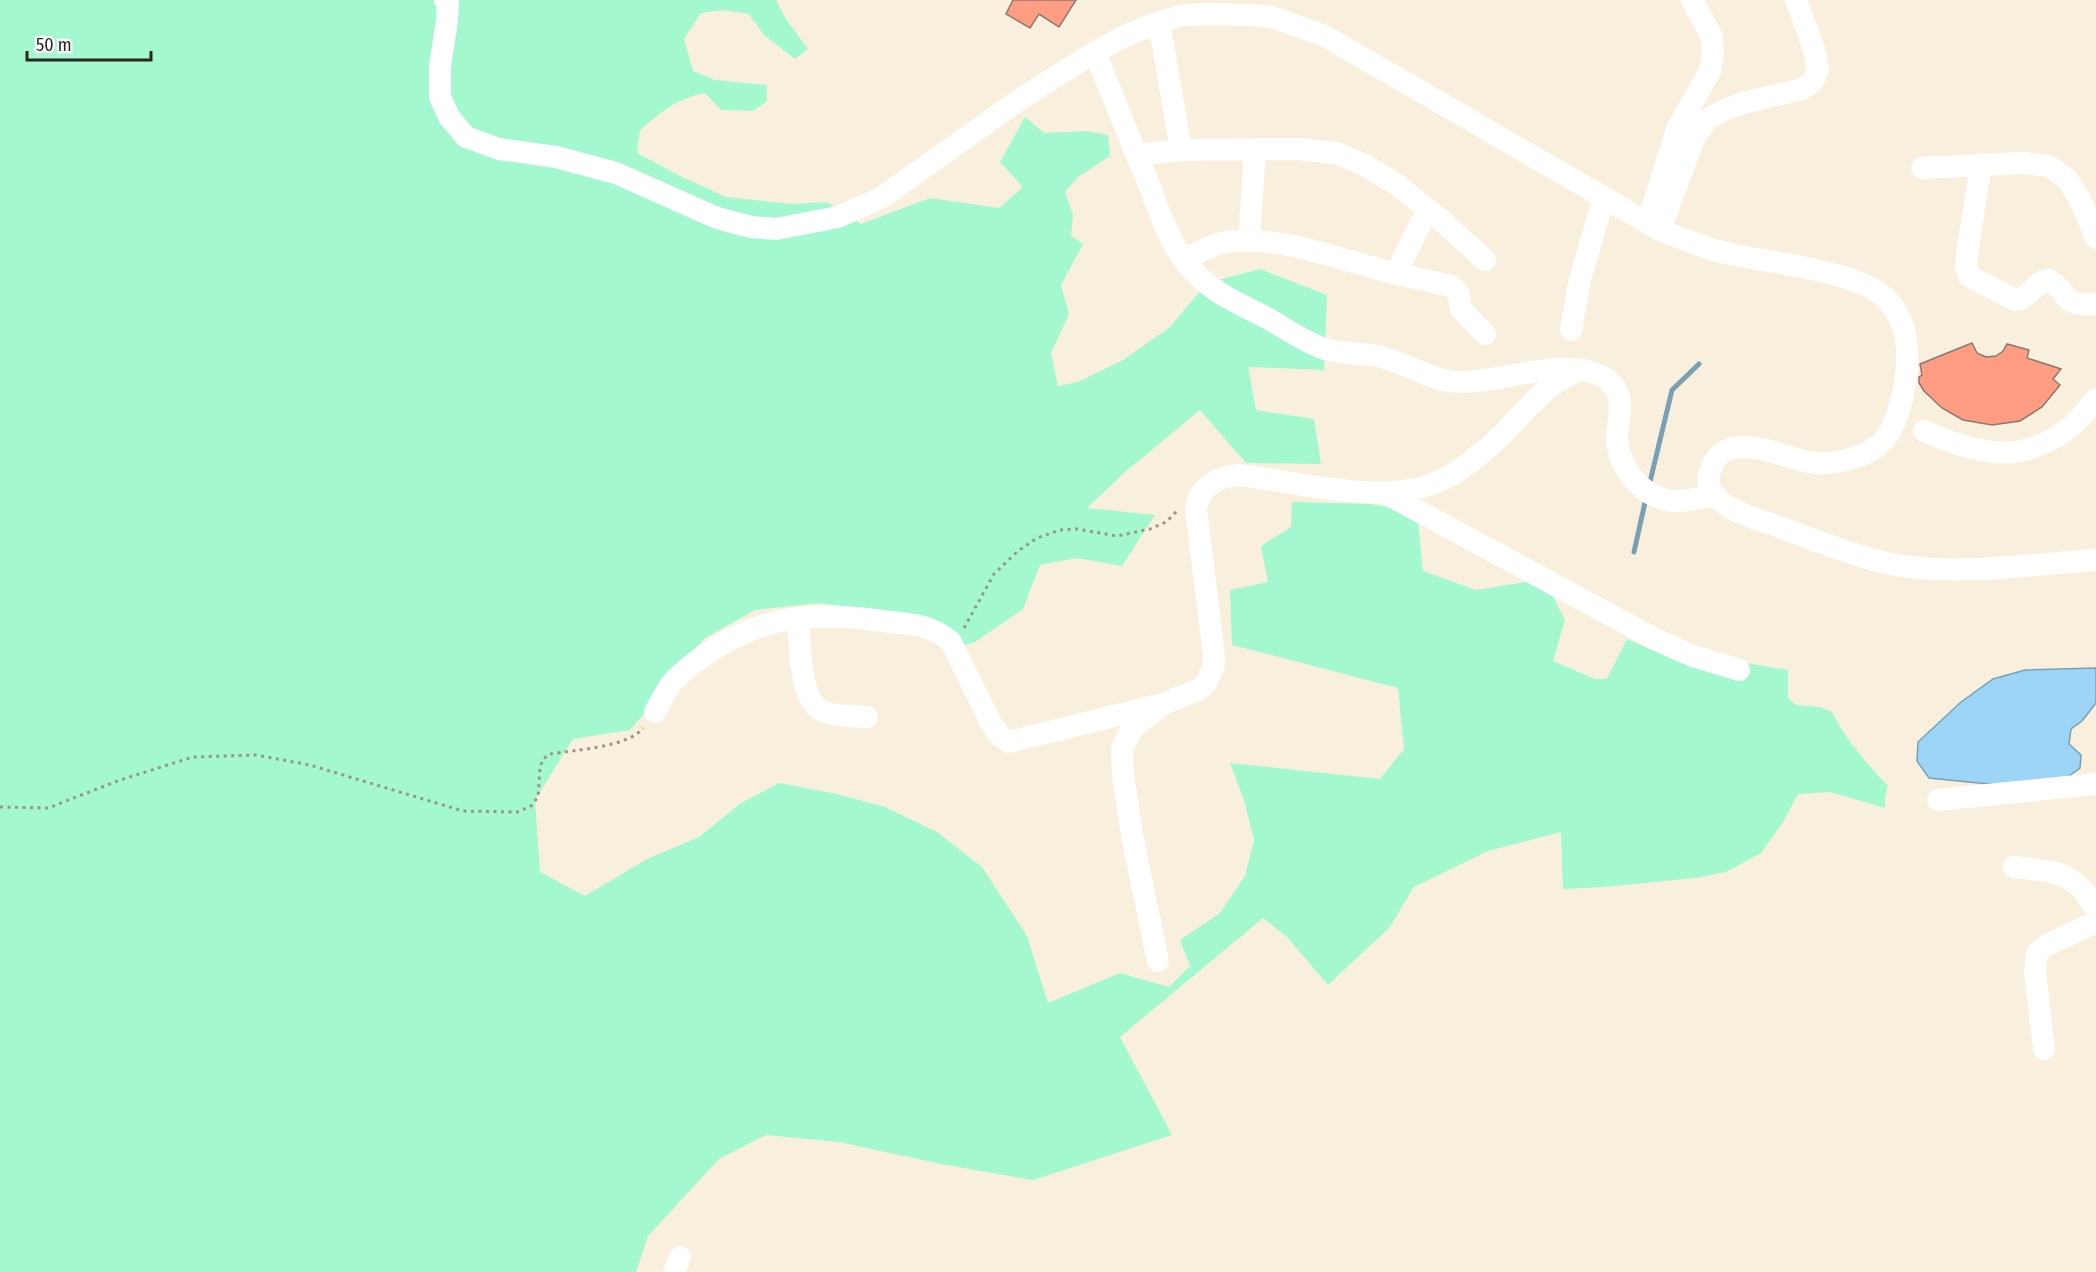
<svg xmlns="http://www.w3.org/2000/svg" width="2096" height="1272" viewBox="0 0 2096 1272" font-family="'Fira Sans Condensed',sans-serif">
<style>
.green{fill:#a3f8cf}
.water{fill:#9cd5f5;stroke:#7aa0b5;stroke-width:1.5}
.lines{fill:none;stroke-linecap:round;stroke-linejoin:round}
.stream{stroke:#7aa0b5;stroke-width:5}
.building{fill:#fe9d81;stroke:#8c7873;stroke-width:1.5}
.path{stroke:#999486;stroke-width:3;stroke-dasharray:3 4.5;stroke-linecap:butt}
.minor{stroke:#fff;stroke-width:22}
</style>
<rect width="100%" height="100%" fill="#f8f0dd"/>
<path class="green" d="M0,0h776l10,19 22,30 -13,10 -31,-24 -15,-21 -27,-4 -21,3 -17,26 9,32 22,9 52,5v16l-14,10 -32,-1 -16,-17c-30,6 -42,18 -65,37l-3,23 43,23 46,21 66,7 35,-2 34,22 69,-26 69,10 24,-21 -23,-25 25,-45 19,16 41,-2 23,4 2,21 -32,21 -13,15 8,23 -2,21 12,8 -22,41 8,29 -18,39 7,33 20,-4 45,-22 47,-33 37,-44 53,-14 67,26 -3,75 -76,-3 8,43 58,9 7,45 -75,-1 -46,-53 -75,62 -38,36 68,7 -33,51 -45,-8 -37,7 -17,44 -48,33 -14,4 -13,-20 -22,-10 -108,-13 -63,7 -50,28 -44,47 -12,23 -19,22 -57,9 -38,61 5,72 45,24 62,-37 52,-22 42,-34 38,-20 58,11 48,13 52,25 45,35 45,69 21,67 72,-30 49,14 21,-21 -10,-26 40,-27 25,-37 9,-36 -10,-40 -14,-37 150,16 24,-30 -6,-61 -166,-43 -2,-55 38,-8 -7,-36 30,-19 1,-25 78,2 47,8 6,59 53,19 68,-11 21,41 -12,41 42,18h12l20,-40 56,25 27,-7 78,13v28l8,7 24,2 12,5c14,28 34,51 56,74l-3,10v12l-55,-16 -32,2 -15,28 -22,31 -35,19 -31,6 -90,9 -42,2 -2,-57 -73,19 -74,36 -25,41 -61,57 -41,-48 -24,-19 -143,119 52,98 -139,45 -92,-16 -102,-22 -73,-7 -47,24 -71,77 -12,36h-636z"/>
<path class="water" d="M2096,668v35l-14,18 -11,8 -2,15 12,11 -1,13 -18,13 -64,4 -69,-7 -12,-17 1,-19 43,-40 32,-23 32,-9z"/>
<g class="lines">
<path class="stream" d="M1649,486l23,-96 27,-26
M1634,552l12,-54"/>
</g>
<path class="building" d="M1013,0h63l-17,27 -20,-13 -9,14 -24,-14z
M1972,343l5,10 9,4 10,-1 7,-5 4,-7 22,6 -2,8 34,11 -8,10 7,6 -18,22 -22,14 -28,4 -29,-5 -21,-12 -18,-17 -5,-8v-6l3,-2 -2,-11z"/>
<g class="lines">
<path class="path" d="M964,628l30,-54 24,-23 19,-13 23,-8 17,-1 40,7 33,-7 16,-7 11,-11
M0,807l48,1 72,-28 73,-23 63,-2 54,10 153,46 54,1 14,-6 7,-9 2,-29 3,-9 7,-5c24,-4 79,-7 93,-26"/>
<path class="minor" d="M445,0l3,3 -1,18 -7,45v31l9,20 17,20 33,12 57,8 60,16 101,45 34,9 25,2 62,-12 43,-19 141,-100 73,-46 32,-17 32,-13 25,-7 22,-1 48,1 18,2 53,19 335,194c20,8 41,17 62,22 40,10 130,18 160,43 29,24 28,65 21,99 -9,36 -15,54 -53,65 -11,3 -24,5 -35,4 -26,-3 -70,-27 -93,-10 -13,10 -19,32 -6,44 16,16 42,22 63,30 42,15 86,34 130,40 62,7 126,-3 187,-7
M1159,22l22,128
M1095,52c17,43 35,87 53,130 12,31 22,64 45,89 20,22 49,34 76,48 17,10 37,24 56,30 17,5 36,4 53,7 26,6 52,24 78,26 43,2 102,-25 143,-7 8,4 16,10 19,19 5,14 -1,30 -1,45 2,29 25,59 56,62 13,1 27,-3 40,-6
M1137,155l44,-5 116,-1 39,4 29,12 31,19 44,35 45,41
M1981,164l-14,90 -1,13 3,9 46,24c15,-1 19,-19 34,-20 24,14 8,26 47,24
M1922,168l101,-5 26,3 19,14 14,24 14,34
M1648,222l29,-93 33,-58 3,-16 -1,-18 -20,-37
M1660,230l35,-94 13,-17 16,-9 19,-7 59,-14 11,-7 5,-13 -4,-20 -18,-49
M1249,241l6,-92
M1184,260c16,-9 33,-18 51,-19 48,-3 94,15 140,27 25,7 51,12 76,18l8,8 2,15 24,25
M1396,273l31,-62
M1571,330l9,-51 24,-81
M1924,431c56,24 100,36 151,-8 8,-7 14,-16 21,-24
M1383,492l270,146 40,18 46,14
M798,618c2,23 1,81 23,92 14,7 31,6 46,7
M1156,710l-24,18 -10,21 1,25 9,62 26,125
M655,712c5,-9 10,-19 16,-28 8,-10 21,-19 31,-27 58,-42 112,-46 180,-36 26,3 49,3 69,21l40,81 8,12 10,7 154,-38 37,-15 6,-6 8,-17v-11l-18,-146c3,-22 21,-32 42,-34 61,6 147,33 204,5 15,-7 29,-18 42,-29 25,-20 44,-48 70,-67 7,-5 16,-8 23,-14
M1938,800l158,-16
M2014,867c41,5 61,3 82,43
M2044,1049l-9,-77 2,-19 8,-7 51,-24
M674,1272l6,-15"/>
</g>
<path d="M27 51v9h124v-9" fill="none" stroke="#29261f" stroke-width="3"/>
<text x="36" y="51" font-size="18" fill="#29261f" stroke="#fefefe" stroke-width="4.5" paint-order="stroke">50 m</text>
</svg>
